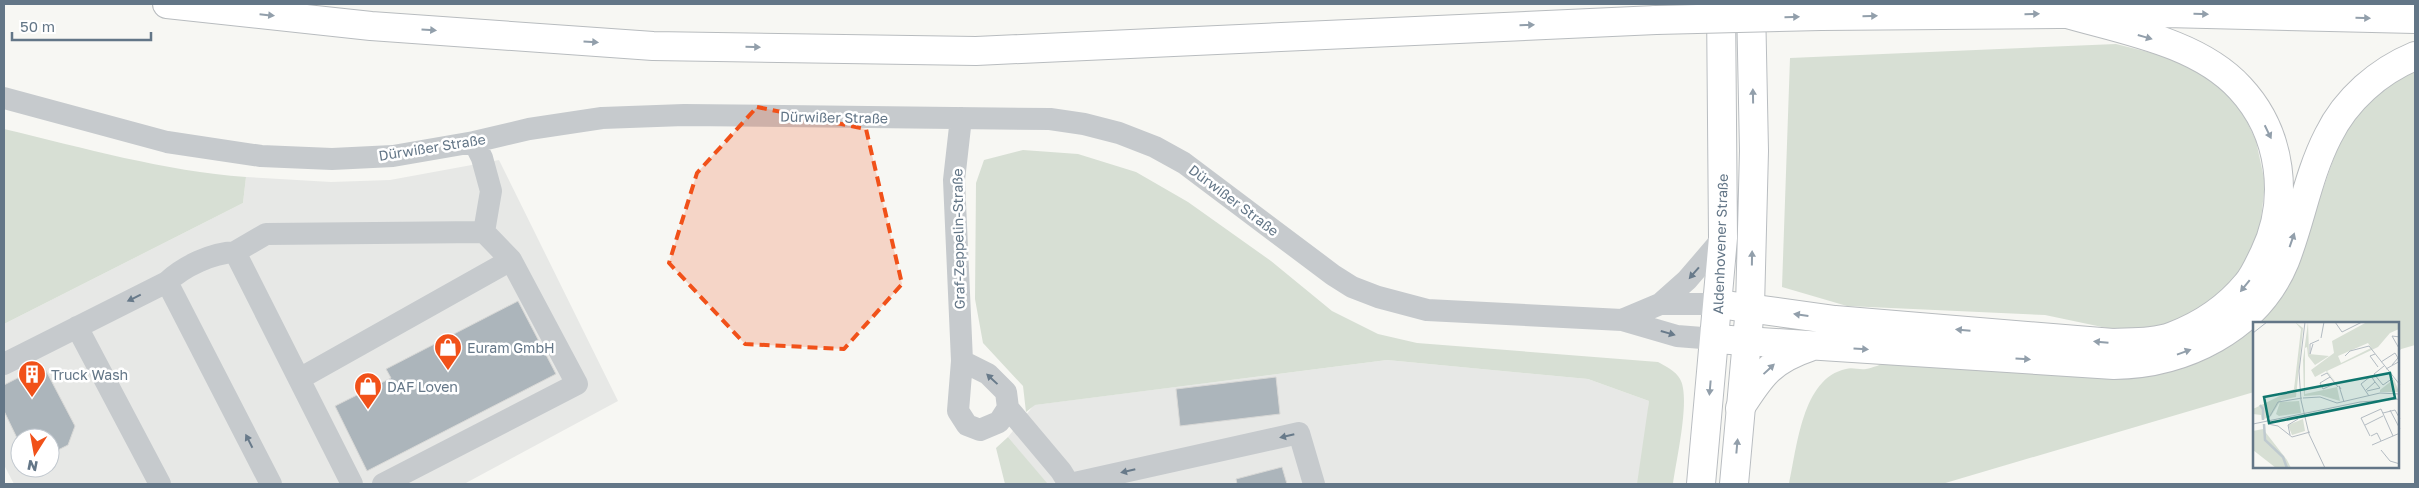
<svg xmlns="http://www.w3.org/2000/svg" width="2419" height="488" viewBox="0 0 2419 488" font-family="'Golos Text',sans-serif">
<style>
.built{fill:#e7e8e6;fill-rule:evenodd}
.green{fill:#d7dfd4}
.building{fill:#acb5bb;stroke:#d8d8d6}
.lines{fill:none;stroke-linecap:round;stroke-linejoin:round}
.major-casing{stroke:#b9bdc1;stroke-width:30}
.highway-casing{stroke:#b8bcbf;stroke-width:30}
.minor{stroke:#c6cacd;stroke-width:22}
.major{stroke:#fff;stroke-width:28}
.highway{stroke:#fff;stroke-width:28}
.highway-bridge-casing{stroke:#b8bcbf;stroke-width:30;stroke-linecap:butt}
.highway-bridge{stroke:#fff;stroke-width:28}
.oneway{fill:#929fab}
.oneway2{fill:#687a8a}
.marked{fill:#f15119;fill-opacity:0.2;stroke:#f15119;stroke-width:4;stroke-dasharray:10 6;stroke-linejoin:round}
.labels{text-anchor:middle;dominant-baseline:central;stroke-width:5;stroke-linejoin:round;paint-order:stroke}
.street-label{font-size:14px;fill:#637687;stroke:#fff}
.poi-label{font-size:14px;fill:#637687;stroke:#fff;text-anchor:start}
.inset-river{fill:none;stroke:#bfcacf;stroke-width:2.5}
.inset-road{fill:none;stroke:#b3bbc2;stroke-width:1}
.view{fill:#0f766e;fill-opacity:0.15;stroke:#0f766e;stroke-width:2.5}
.inset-edge{fill:none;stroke:#637687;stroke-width:2.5}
</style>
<rect width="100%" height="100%" fill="#f7f7f3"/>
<path class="built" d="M499,160l119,241 -154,83h-450l-10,-19v-141l239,-121 3,-26 85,5 59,-2zM20,438h30v30h-30z
M1387,360l201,19 61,22 -8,83h-594l-39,-47 26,-32z"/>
<path class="green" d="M2116,44l76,19 47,42 17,36 9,42 -6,55 -16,36 -41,35 -57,27 -100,-21 -198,-9 -65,-19 8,-229z
M2415,67v278l-17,5v-27h-144l35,-37 48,-137 17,-32 28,-32z
M4,129c80,19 160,42 242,48l-3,26 -239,121z
M1023,150l55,4 58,18 52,30 83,59 61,50 46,23 39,9 241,19c7,4 18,9 22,17 11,18 -4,82 -7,105h-36l12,-83 -61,-22 -201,-19 -352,45 -9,7 -3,-26 -40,-43 -8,-44 1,-116 8,-23z
M2254,323v69l-312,92h-153c8,-36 13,-106 57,-115 6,-2 13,1 20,0 7,-1 15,-5 22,-7z
M1008,437l39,46v1h-42l-9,-36z"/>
<path class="building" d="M518,301l38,73 -189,97 -32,-65 56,-28 -5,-9z
M43,365l32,61 -7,19 -18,9v-16h-33l-13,-27v-26z
M1276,377l4,37 -100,12 -4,-37z
M1282,467l5,17h-50l-1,-5z"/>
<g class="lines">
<g class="major-casing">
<path id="major" d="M1701,484l22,-246 -2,-234
M1734,484l16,-177 4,-156 -3,-147"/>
</g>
<g class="highway-casing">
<path id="highway" d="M167,4l204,22 282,20 323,5 680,-31
M1821,16l345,-3 249,6
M1718,304l117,16 278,23c19,-1 42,0 60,-7 29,-11 55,-29 74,-52 7,-8 12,-20 17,-30 26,-54 18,-121 -24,-166 -42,-46 -118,-58 -176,-75
M1715,339l399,26c70,-1 143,-36 171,-104 16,-41 23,-86 43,-125 18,-37 51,-65 87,-80
M1740,408c21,-33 31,-48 70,-61"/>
</g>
<path class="minor" d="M4,98l163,44 94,14 71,3 61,-3 81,-14 55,-13 73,-11 82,-3 366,4 34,5 35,9 36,14 29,16 149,112 19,12 26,10 49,13 195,10 55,16 38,3
M961,118l-7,62 8,181 -4,50 9,14 13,5 19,-8 9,-14 -2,-16 -18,-18 -26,-13
M167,282c17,-16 45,-29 68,-30
M1660,304l27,-24 36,-42
M1622,320l38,-16h58
M77,327l83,157
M4,364l163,-82 104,202
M299,379l-64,-127 31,-18 218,-2
M1008,408l53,63 8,13
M352,484l-53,-105 212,-119
M383,484l194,-100 -66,-124 -27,-28 7,-41 -9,-33 -8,-16
M1070,484l229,-51 15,51"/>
<use href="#major" class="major"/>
<use href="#highway" class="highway"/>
<g class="highway-bridge-casing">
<path id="highway-bridge" d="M1656,20l165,-4"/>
</g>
<use href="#highway-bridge" class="highway-bridge"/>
</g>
<defs><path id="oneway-solid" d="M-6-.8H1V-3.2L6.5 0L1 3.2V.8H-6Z" transform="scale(1.25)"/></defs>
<g class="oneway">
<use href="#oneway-solid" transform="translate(2032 14) rotate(-1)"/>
<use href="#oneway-solid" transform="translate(2201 14) rotate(1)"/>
<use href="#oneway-solid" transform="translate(267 15) rotate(6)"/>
<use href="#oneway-solid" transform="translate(1870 16) rotate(-1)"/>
<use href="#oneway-solid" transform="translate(1792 17) rotate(-1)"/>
<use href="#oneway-solid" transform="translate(2363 18) rotate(1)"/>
<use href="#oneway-solid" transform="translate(1527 25) rotate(-2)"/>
<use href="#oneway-solid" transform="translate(429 30) rotate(4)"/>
<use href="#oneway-solid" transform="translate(2145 37) rotate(16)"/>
<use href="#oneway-solid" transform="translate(591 42) rotate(4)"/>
<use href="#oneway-solid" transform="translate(753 47) rotate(1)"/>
<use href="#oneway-solid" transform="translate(1753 96) rotate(-91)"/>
<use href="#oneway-solid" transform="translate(2268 132) rotate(64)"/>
<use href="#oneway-solid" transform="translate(2292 240) rotate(-71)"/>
<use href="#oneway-solid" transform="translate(1752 258) rotate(-89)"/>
<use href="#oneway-solid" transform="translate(2245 286) rotate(129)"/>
<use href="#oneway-solid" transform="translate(1801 315) rotate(-172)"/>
<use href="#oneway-solid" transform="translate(1963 330) rotate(-175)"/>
<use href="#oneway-solid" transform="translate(2101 342) rotate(-175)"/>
<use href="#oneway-solid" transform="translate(1861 349) rotate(4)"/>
<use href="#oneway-solid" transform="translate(2184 352) rotate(-20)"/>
<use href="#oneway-solid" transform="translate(2023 359) rotate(4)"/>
<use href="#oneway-solid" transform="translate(1769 369) rotate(-43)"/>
<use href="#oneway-solid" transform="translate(1710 388) rotate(95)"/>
<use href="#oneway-solid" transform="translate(1737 446) rotate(-85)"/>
</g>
<g class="oneway2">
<use href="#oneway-solid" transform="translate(1694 273) rotate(131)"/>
<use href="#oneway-solid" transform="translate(134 298) rotate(154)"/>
<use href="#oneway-solid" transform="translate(1668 333) rotate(16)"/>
<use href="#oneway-solid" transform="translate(992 379) rotate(-137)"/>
<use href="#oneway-solid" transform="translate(1287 436) rotate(167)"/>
<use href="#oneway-solid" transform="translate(249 441) rotate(-117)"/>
<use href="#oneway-solid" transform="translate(1128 471) rotate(167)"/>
</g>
<path class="marked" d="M757,107l109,22 36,155 -58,65 -99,-5 -76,-81 28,-90z"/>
<defs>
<g id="shop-pin" transform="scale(1.4375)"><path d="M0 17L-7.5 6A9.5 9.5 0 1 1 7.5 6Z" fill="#f15119" stroke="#fff"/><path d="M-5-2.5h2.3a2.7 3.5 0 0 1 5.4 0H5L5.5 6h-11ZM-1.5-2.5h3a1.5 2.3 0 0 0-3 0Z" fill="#fff"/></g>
<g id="building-pin" transform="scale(1.4375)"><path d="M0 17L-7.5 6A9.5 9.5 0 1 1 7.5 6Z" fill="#f15119" stroke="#fff"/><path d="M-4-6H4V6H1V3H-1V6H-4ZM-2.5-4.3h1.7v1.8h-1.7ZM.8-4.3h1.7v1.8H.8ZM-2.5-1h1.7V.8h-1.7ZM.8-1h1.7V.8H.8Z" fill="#fff"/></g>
</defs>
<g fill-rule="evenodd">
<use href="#shop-pin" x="448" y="347"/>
<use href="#building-pin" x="32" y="374"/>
<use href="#shop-pin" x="368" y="386"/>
</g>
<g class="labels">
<g class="street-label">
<text transform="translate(834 117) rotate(1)">Dürwißer Straße</text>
<text transform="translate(432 147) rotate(-9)">Dürwißer Straße</text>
<text transform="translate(1234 200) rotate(37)">Dürwißer Straße</text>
<text transform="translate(958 239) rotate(-91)">Graf-Zeppelin-Straße</text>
<text transform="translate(1720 244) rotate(-88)">Aldenhovener Straße</text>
</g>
<g class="poi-label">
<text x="467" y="347">Euram GmbH</text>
<text x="51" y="374">Truck Wash</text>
<text x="387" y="386">DAF Loven</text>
</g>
</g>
<g transform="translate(2253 322)">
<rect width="146" height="146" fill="#f7f7f3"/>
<path d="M42,0l8,6 -7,69 -15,3 -10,16 -9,4 -1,-5 -8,-1v-5l41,-20 7,-60zM55,0l1,32 20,2 -14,9 -7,-9 -1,-9 -2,1v46l32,-7 3,14 -20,-6 -16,1 -1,-36zM114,0h32v7l-9,4 -12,14 -51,24 11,14 -12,-14 -11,6 -4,-7 23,-17 -2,-12zM115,21l3,5 -30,15 -3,-7zM141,57l5,13h-19v-2zM46,79l2,12 -22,3 -3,-2 4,-12zM50,97l2,12 -13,4 -4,-10zM10,107l24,31 4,8h-15l-23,-18v-19z" fill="#d7dfd4" fill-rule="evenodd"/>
<path class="inset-river" d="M7,83l3,4v11M11,102l1,16 18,17 4,11"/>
<path class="inset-road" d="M52,0l-6,49 2,29 8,34 16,34M82,0l7,10 20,-10M0,11l14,-11M147,15l-8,-1 8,14M68,16l3,-16M60,22l-3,10v-10l9,-4M122,32l-5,2 8,11M92,34l5,-5 19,-5 31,39M128,40l14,-9 3,5 -6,7M131,44l-10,8 9,11 10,-7M133,47l14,-8M68,54l6,-3 11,14M77,55l-10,6 3,6 11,-5M88,67l-2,-3 5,16M113,68l9,-8 -4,-6 -10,8 8,12M114,69l13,-3 -5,-6M50,76l17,-1 17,6 43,-10 20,1M137,88l10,19M130,91l12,-3 5,9M14,99l11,-19 24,-4M0,102l107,-22 40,-3M15,102l10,2 14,11 18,-5M112,103l18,-9M37,113l-2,-10 10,-6M117,114l-9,-18 20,-9 12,27M118,114l6,-3 4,8M119,123l28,-12M128,128l9,11 10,3"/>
<path class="view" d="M137,51l5,25 -126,25 -5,-26z"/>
<rect width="146" height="146" class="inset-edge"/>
</g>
<rect width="2419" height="488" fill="none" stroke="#637687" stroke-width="10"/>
<g transform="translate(35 453) rotate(191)"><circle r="24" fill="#ffffff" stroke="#c1c8cf"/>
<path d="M0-4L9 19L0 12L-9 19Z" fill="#f15119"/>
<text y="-8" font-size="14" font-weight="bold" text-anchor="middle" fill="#637687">N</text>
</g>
<path d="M12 32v8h139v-8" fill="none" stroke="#637687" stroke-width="2.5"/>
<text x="20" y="32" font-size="15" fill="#637687" stroke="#ffffff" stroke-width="4" paint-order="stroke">50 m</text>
</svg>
